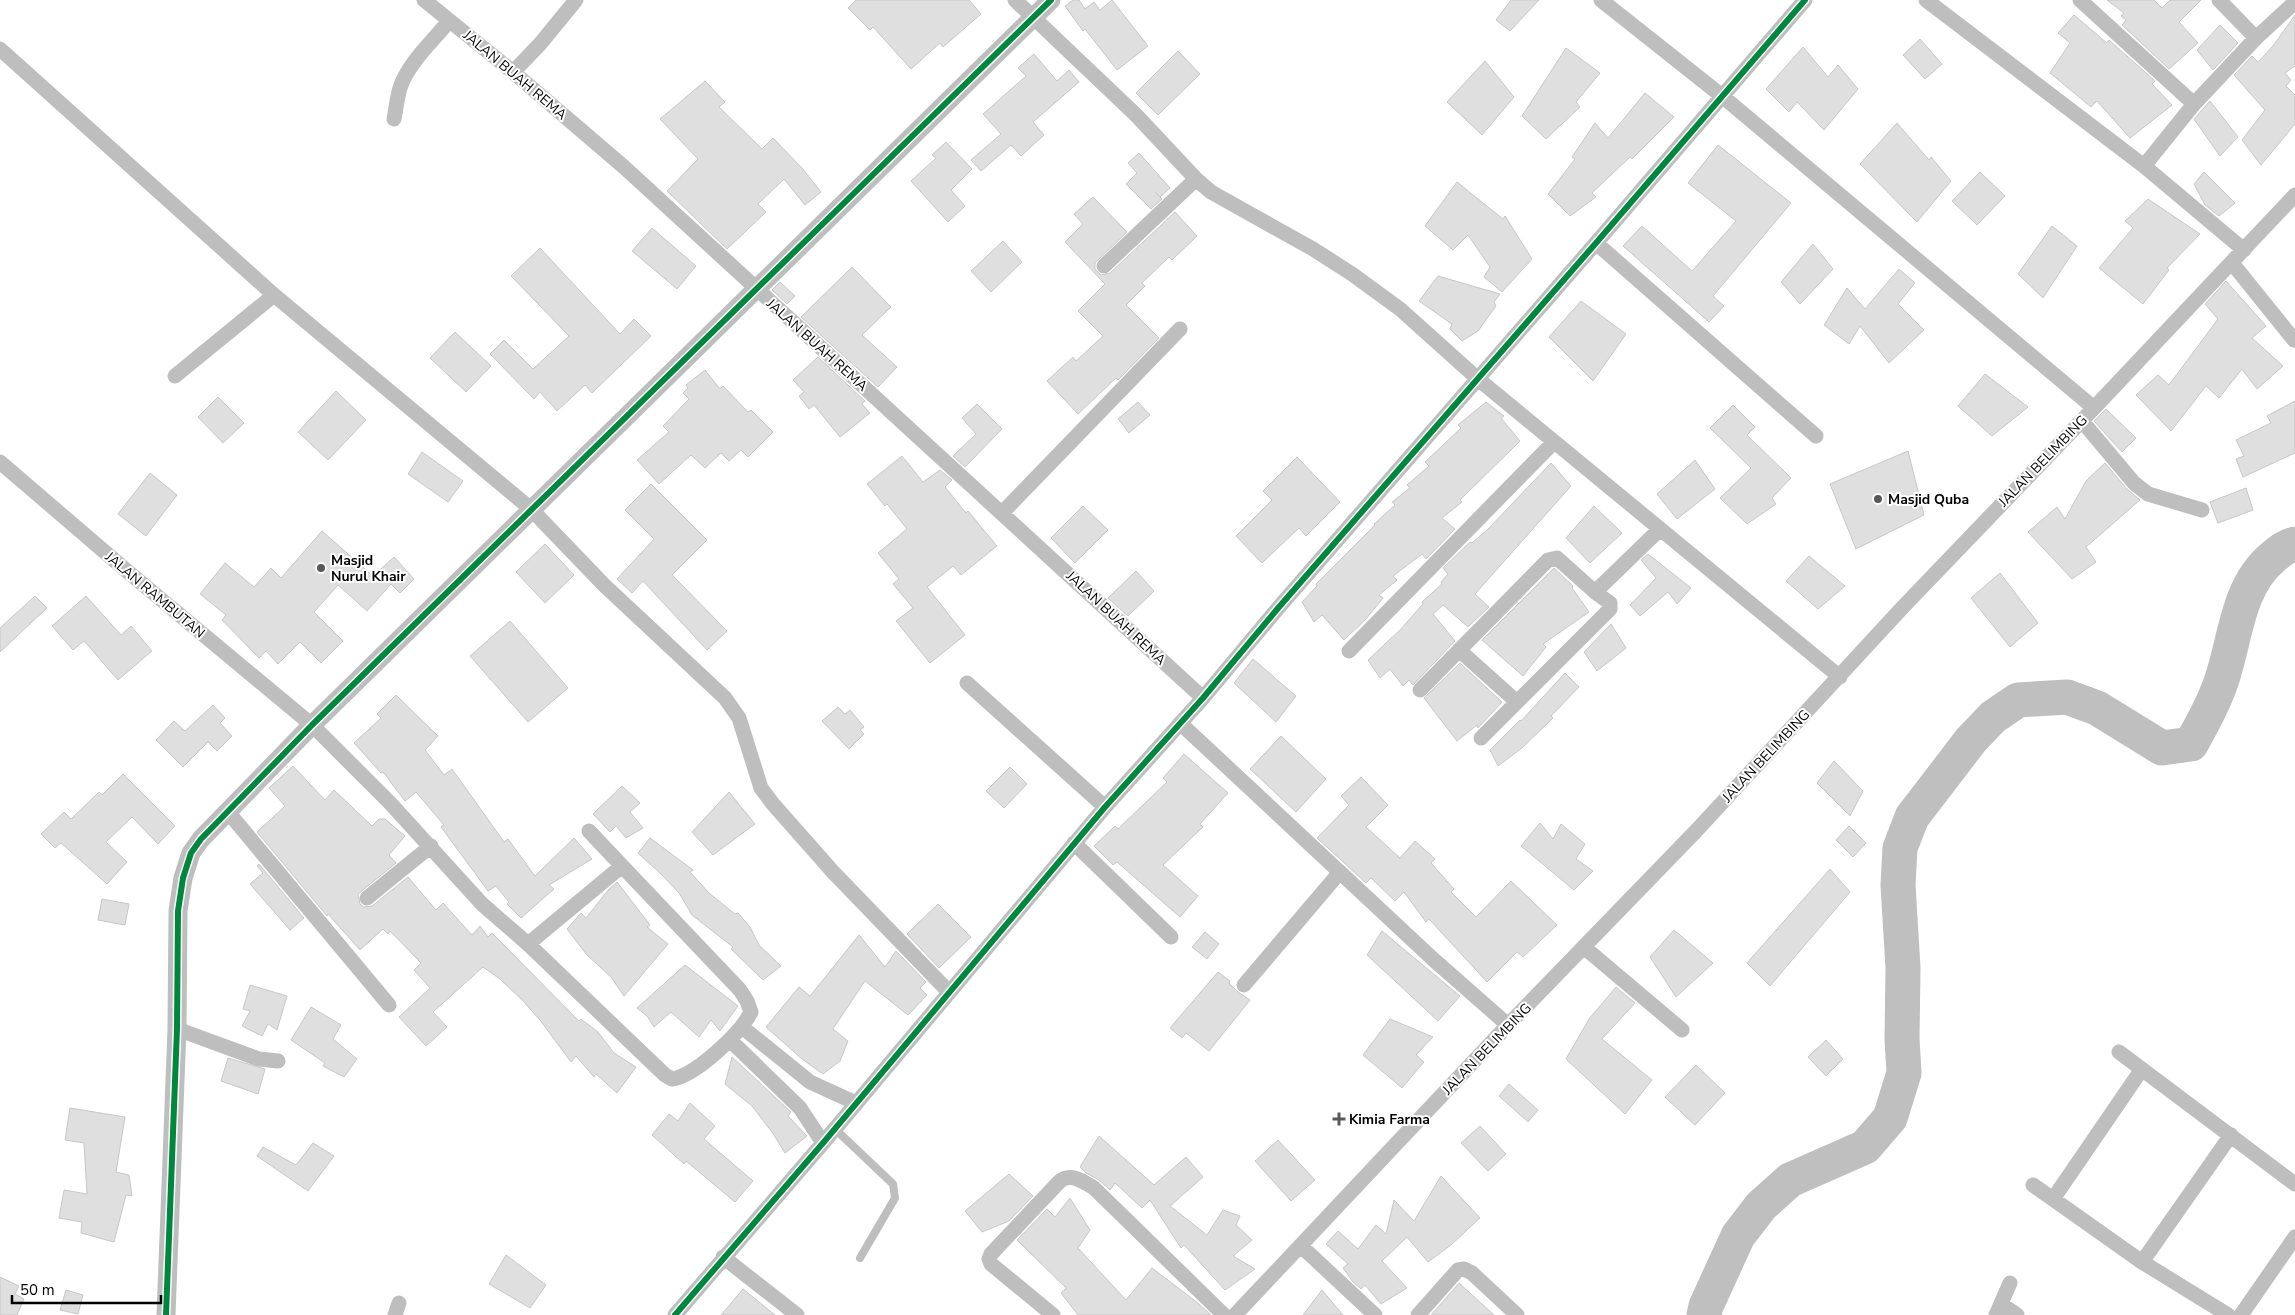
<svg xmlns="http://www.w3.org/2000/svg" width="2295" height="1315" viewBox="0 0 2295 1315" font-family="'Nunito Sans',sans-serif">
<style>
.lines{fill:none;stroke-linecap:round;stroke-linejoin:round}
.river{stroke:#bfbfbf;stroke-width:35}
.building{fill:#dfdfdf;stroke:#c7c7c7}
.service{stroke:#bebebe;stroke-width:8}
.minor{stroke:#bebebe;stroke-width:15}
.tertiary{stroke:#bebebe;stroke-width:19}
.cycleway-casing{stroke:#fff;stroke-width:9}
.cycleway{stroke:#00873e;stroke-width:6}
.poi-dot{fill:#595959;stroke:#fff;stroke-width:2}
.labels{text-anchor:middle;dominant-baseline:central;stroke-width:4;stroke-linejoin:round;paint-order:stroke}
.street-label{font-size:14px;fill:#000;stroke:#fff}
.poi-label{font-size:14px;font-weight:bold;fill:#000;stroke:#fff;text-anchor:start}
</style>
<rect width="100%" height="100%" fill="#fff"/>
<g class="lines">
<path class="river" d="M1704,1315l2,-9 32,-70 23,-30 29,-26 75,-33 25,-29 14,-45 -2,-34 1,-71 -5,-83 2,-37 12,-31 59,-77 22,-23 25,-17 49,-3 30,11 65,40 29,-4c12,-21 24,-43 31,-65 14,-42 15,-92 51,-122 7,-6 13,-11 22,-13"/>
</g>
<path class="building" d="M856,0h113l12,14 -38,33 -3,-4 -29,26 -38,-42 -3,3 -22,-22z
M1073,0h6l6,9 9,-7 6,8 12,-10 36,46 -31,24 -32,-41 -2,2 -18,-25z
M1511,0h28l-29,31 -14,-11z
M2107,0h47l8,8 8,-8h31l-22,22 19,21 -29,26 -47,-44 4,-5 -5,-4 3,-3z
M2074,15l33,28 2,-3 46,41 -3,3 20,21 -42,33 -33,-37 -6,6 -41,-34 20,-30 -12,-10z
M2295,15v51l-10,7 6,7 -5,6 9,9v29l-34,41 -19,-25 23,-30 -31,-35 18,-19 6,6 15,-16z
M2220,25l18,18 -25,27 -16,-20z
M1920,39l22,25 -17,15 -22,-24z
M1803,47l25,30 10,-12 20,24 -34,41 -27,-28 -8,10 -23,-23z
M1566,48l34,25 -24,29 4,5 -34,32 -24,-23z
M1178,51l22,23 -42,41 -22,-22z
M1034,54l23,27 12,-11 10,12 -46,40 11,13 -23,21 -10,-11 -30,26 -10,-11 30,-26 -18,-20 43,-38 -8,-8z
M1485,61l29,36 -32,38 -35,-33z
M705,81l20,21 -6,5 43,42 11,-11 29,30 19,24 -16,13 -21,-26 -26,25 8,8 -39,37 -60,-58 31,-32 -38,-40z
M1645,93l29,24 -42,42 -2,-2 -38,36 4,4 -26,19 -22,-22 27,-35 -3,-2 23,-34 13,15z
M2210,101l28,36 -18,19 -26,-37z
M1897,123l32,37 2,-3 20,24 -34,41 -57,-58z
M946,142l26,27 -21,21 14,16 -17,16 -37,-41 25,-23 -4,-3z
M1718,145l73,58 -78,93 11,10 -15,16 -86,-76 19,-20 50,45 44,-50 -48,-38z
M1139,153l31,35 -10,9 -5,-5 7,7 -11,10 -25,-25 11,-11 -9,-10z
M1980,172l25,24 -28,29 -25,-24z
M2204,172l31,31 -16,13 -14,-11 -11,-21z
M1457,182l46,37 2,-3 27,43 -30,33 -18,-15 6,-10 -22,-32 -15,15 -28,-24z
M1093,197l34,35 -32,31v6l6,6 9,-2 65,-61 22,24 -25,24 -3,-3 -27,26 3,3 -19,19 33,33 -41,42 -2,-2 -38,36 -31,-33 26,-24 3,4 27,-25 -25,-25 27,-27 -40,-42 18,-18 -9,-10z
M2148,199l52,35 -33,34 2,2 -26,34 -44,-36 34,-40 -8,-7z
M2052,226l25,20 -34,52 -25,-24z
M652,228l44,38 -19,23 -45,-38z
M1003,241l19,21 -31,30 -20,-21z
M1813,244l20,25 -33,35 -19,-22z
M540,248l80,86 14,-15 17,17 -59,57 -7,-8 -28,26 -17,-19 -6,7 -44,-45 14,-14 29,29 36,-33 -58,-60z
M852,267l39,40 -29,28 35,32 -19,20 -77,-70z
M1899,269l16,14 -17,21 26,26 -35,33 -29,-37 -11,18 -25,-19 23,-37 18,21z
M1438,276l62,18 -6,8 2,4 -18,25 -16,10 -12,-12 2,-5 -33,-23z
M2226,281l40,45 -14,12 31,28 -26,23 -15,-20 -23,29 -13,-12 -35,45 -35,-36 22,-20 11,10 49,-66 -13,-15z
M780,282l15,14 -8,8 -15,-14z
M1581,301l45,33 -33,47 -44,-44z
M455,332l36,34 -25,26 -36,-34z
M818,357l47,44 -3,3 8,9 -30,24 -26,-32 -5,4 -10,-13 5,-4 -11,-12z
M705,370l15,19 3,-3 25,26 3,-2 22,22 -25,25 -7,-7 -12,11 -8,-8 -16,15 -14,-13 -32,29 -22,-24 32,-28 -6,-6 26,-27 -6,-6 5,-5 -2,-3z
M1985,374l43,33 -36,29 -34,-30z
M336,391l30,29 -38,40 -30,-28z
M218,397l26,26 -21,20 -25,-26z
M2295,401v52l-52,24 -7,-18 8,-3 -8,-16 35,-17 -4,-7z
M1138,402l12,13 -21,18 -11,-14z
M1486,402l18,14 -3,2 19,23 -60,59 2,2 -20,16 13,11 -29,30 -4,-5 -29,22 4,4 -18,15 4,3 -17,21 -22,21 -22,-25 -8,7 -12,-20 15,-16 -1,-2 59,-59 -1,-1 21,-19 -3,-3 18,-14 -3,-3 22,-19 -4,-4 36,-34 -3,-3z
M977,404l25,25 -37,38 -12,-11 23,-22 -14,-16z
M1733,405l22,22 -8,8 44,43 -19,20 4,6 -29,20 -27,-26 31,-30 -41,-40z
M2106,409l30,29 -14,14 -28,-31z
M1908,451l16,64 -68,34 -26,-65z
M422,452l41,29 -15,21 -40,-28z
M902,456l21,26 17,-12 12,10 -7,7 21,26 2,-2 29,35 -36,29 -8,-9 -26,21 38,48 -35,28 -34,-42 17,-13 -20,-24 6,-5 -21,-26 29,-24 -20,-25 -2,2 -18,-22z
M1297,457l43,45 -34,34 -7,-8 -37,35 -26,-27 36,-36 -9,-9z
M1695,460l20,29 -38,30 -20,-25z
M1551,463l20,23 -96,108 14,13 -21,20 -25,-22 -10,9 22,27 -42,44 -4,-5 -6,6 -13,-17 -10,9 -12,-18 33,-31 22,-25 -1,-2 20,-18 -1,-2 7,-8 -5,-6 27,-26 2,1 16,-14z
M2105,463l22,26 13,11 -54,47 10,15 -24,17 -44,-47 29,-25 8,12 21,-38z
M150,473l27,22 -31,41 -28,-22z
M651,484l56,56 -35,35 55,56 -20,19 -64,-69 -11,12 -15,-14 37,-40 -29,-29z
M2246,488l7,22 -35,13 -8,-21z
M1083,506l25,24 -33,33 -24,-25z
M1594,506l28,27 -32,30 -24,-25z
M322,531l51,45 21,-19 20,22 -14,14 -9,-9 -24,27 -29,-26 -24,27 29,29 -22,22 -21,-21 -22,22 -12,-13 -7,7 -37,-38 4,-5 -26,-21 25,-31 29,24 17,-19 10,10z
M545,544l29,31 -29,28 -29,-31z
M1648,554l43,34 -14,16 -9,-12 -28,24 -10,-11 26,-27 -15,-18z
M1809,556l36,30 -27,23 -32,-28z
M1554,568l19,18 -1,2 17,24 -46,32 3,3 -23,29 -41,-36z
M1136,571l18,20 -26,25 -20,-18z
M2000,573l38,50 -28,24 -39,-49z
M35,596l12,12 -47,44v-24z
M86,596l35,39 10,-9 21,25 -34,29 -34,-39 -11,9 -21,-24z
M510,621l58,67 -40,34 -58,-66z
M1611,624l15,24 -29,23 -13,-19z
M1253,659l43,37 -20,26 -42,-39z
M1460,663l42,39 -24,26 -1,-3 -20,16 -33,-43z
M1565,673l14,14 -28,29 2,2 -31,30 -24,18 -8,-16 30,-30 1,1z
M396,695l42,41 -13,14 19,25 8,-6 52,73 4,-3 27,37 39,-38 18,21 -43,26 5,4 -33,29 -14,-14 2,-2 -13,-16 -8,5 -47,-64 3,-2 -28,-33 -11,9 -22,-29 -2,1 -27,-30 27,-25 -4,-4z
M213,705l12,13 -5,5 12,13 -15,15 -9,-9 -25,25 -27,-27 18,-19 11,10z
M838,707l7,7 5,-4 14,17 -4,3 4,4 -15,15 -27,-28z
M1281,736l45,43 -30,33 -46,-43z
M1184,754l44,39 -28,31 3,3 -40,38 35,31 -18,21 -63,-55 -4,3 -19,-19 21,-20 3,3 49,-47 -4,-4z
M1834,761l29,30 -13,25 -33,-33z
M293,766l32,34 9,-10 38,36 7,-7h6l20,17 -16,19 7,8 -38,31 2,10 4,3 8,-1 36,-29 28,33 7,-7 29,32 8,-9 8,11 4,-4 87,88 2,-2 17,13 16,21 22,14 -19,26 -21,-19 -2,3 -18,-21 -5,6 -31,-42 -18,-20 -22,-21 -17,-12 -50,45 14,15 -21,19 -27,-29 31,-29 -16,-18 7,-7 -31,-32 -2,3 -5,-5 -23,21 -32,-36 -1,2 -70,-84 28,-26 -16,-18z
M1010,767l17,17 -23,24 -18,-17z
M123,774l52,52 -17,18 -26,-27 -26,25 21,20 -20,22 -46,-41 -6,5 -14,-14 23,-22 7,7 28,-27 3,3z
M1361,777l27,28 -22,22 34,31 15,-17 20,18 -4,4 23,26 -3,3 25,25 35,-36 46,44 -34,32 -6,-5 -30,30 -58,-63 -3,3 -22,-30 -9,9 -24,-23 -5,5 -49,-45 32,-33 -8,-9z
M622,786l18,17 -10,9 13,16 -17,10 -10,-12 -6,6 -17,-18z
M729,792l26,32 -42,31 -21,-23z
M1540,823l13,16 8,-15 24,20 -9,15 17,12 -19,19 -53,-44z
M1849,826l17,17 -13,14 -17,-17z
M650,838l43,32 -3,2 19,21 26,21 3,-1 12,14 9,18 22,21 -18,14 -32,-31 2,-2 -41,-32 -13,-22 -17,-18 -24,-22z
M259,864l45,54 -14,12 -40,-46 13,-11 -6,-7z
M1830,869l20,23 -80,94 -23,-23z
M617,882l33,43 -3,2 21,17 -44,52 -13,-19 -24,-22 -20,-26 14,-16 5,5 23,-29z
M102,899l27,5 -4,21 -27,-5z
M938,904l33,33 -32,31 -32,-34z
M1674,930l39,33 -37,34 -26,-40z
M1382,931l78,65 -22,25 -71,-66z
M1205,932l14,12 -12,15 -15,-12z
M859,935l26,32 11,-16 30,31 -6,6 7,7 -19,20 -43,-34 -32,48 15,12 -8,20 -17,13 -21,-15 -36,-32 33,-40 11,9z
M685,965l53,41 -18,25 -9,-11 -12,17 -28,-25 -17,15 -7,-11 -10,-8z
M1218,972l12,9 -1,2 9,9 12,8 -41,51 -23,-18 -4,5 -12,-10z
M250,985l37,11 -10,34 -9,-6 -6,12 -20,-10 8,-15 -7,-2z
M1616,987l19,16 -33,36 50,41 -27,34 -59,-55 23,-40z
M311,1007l30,18 -8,14 24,20 -13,18 -21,-11 2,-3 -34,-23z
M1390,1019l43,18 -17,18 8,7 -22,26 -39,-33z
M1826,1040l17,19 -17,17 -18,-19z
M732,1057l59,55 -3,4 19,20 -22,17 -13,-21 -20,-26 -27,-22z
M228,1058l37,11 -7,25 -37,-13z
M1696,1065l29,28 -30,32 -30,-28z
M1509,1084l29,26 -10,12 -29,-26z
M690,1103l25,23 -11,13 49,42 -18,21 -49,-41 -2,3 -32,-29 17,-21 9,7z
M70,1108l55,9 -9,55 13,3 3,21 -6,-1 -12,47 -33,-9 1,-11 -23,-4 5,-28 23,4 -3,-51 -19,-3z
M1480,1126l26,28 -18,17 -27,-28z
M1099,1136l55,49 32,-28 17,20 -33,29 37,29 16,-25 17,6 -4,9 16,15 -19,16 22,13 -30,21 -41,-45 -3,3 -31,-48 -8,8 -27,-25 -5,7 -11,-10 -13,-7 -6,-6z
M1278,1140l37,40 -24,21 -36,-40z
M313,1143l21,13 -26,35 -51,-35 6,-9 33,18z
M1009,1174l24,22 -24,25 -27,11 -17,-21z
M1441,1176l39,42 -29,27 -23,17 -21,-25 -25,24 25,27 -26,16 -16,-19 -4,4 -8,-7 -10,-14 5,-4 -22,-20 12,-13 20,18 18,-24 10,9 8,-34 20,21z
M1070,1198l20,32 -12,18 48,52 26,-32 46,35 13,12h-133l-17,-22 5,-5 -49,-48 30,-31 8,8z
M506,1255l40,30 -16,23 -41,-24z
M0,1277l19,9 -4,8 9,5 -7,16h-17z
M1459,1283l35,32h-63z
M743,1289l32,26h-54z
M66,1290l17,5 -5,19 -18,-4z
M1322,1290l21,25h-40z"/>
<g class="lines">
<path class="service" d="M835,1129l58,55 2,14 -35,60"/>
<path class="minor" d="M424,0l89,72 111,95 579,531
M1015,0l121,115 60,64 15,13 102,57 39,25 48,35 78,70 362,298
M1601,0l121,96 372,312
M1926,0l218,166
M2080,0l114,104 62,-66 39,-36
M2219,0l37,38
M0,49l274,246 257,214 73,76 121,113 14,20 22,70 12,16 60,68 116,120
M513,72l27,-28 36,-44
M2194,104l-50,62 100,84
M394,119c2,-10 3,-21 6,-31 8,-25 33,-47 49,-67
M1596,243l220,193
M2232,263l62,77
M1104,266l92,-87
M175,376l99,-81
M2082,421l52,62 14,11 54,16
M0,462l127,109 185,154 79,79 91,100 46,40 137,131 7,4c23,-3 69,-46 79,-67l-4,-11 -7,-11 -118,-124 -94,78
M1002,513l178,-184
M1459,650l58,52
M1349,651l205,-209
M967,683l138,124
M1420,690l128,-130 9,-2 38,34
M1180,723l254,237 74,65
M1481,738l129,-129v-6l-15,-11 64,-62
M228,812l161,193
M589,831l33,35
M1074,843l97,94
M367,898l64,-52
M1585,948l97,82
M1244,985l96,-113
M742,1027l68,55 46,21
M177,1029l82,30 19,2
M730,1040l70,68 23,35
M2119,1052l176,132
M2033,1185l109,77
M2053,1199l89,-130
M1301,1246l74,69
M723,1257l74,58
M2001,1304l16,11
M395,1315l4,-12
M675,1315l148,-172 282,-336 98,-109 76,-91 317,-364 209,-243
M1053,1315l-62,-51 -2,-5 2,-5 68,-72c11,-10 24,-1 35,6l130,127
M1235,1315l273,-290 188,-194 206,-223 192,-200 201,-213
M1418,1315l40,-45 6,-1 8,4 45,42
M1996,1315l14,-32
M2228,1315l-86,-53 89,-127
M2241,1315l54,-78"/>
<path class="tertiary" d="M166,1315l11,-286 1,-118 5,-33 8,-25 10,-14 111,-114 739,-725"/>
<g class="cycleway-casing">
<path id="cycleway" d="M166,1315l11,-286 1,-118 5,-33 8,-25 10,-14 111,-114 739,-725
M675,1315l148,-172 282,-336 98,-109 76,-91 317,-364 209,-243"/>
</g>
<use href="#cycleway" class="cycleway"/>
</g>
<g class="poi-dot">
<circle cx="1878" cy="499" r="5"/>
<circle cx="321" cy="568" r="5"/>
<path d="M1336.5 1111.5h5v5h5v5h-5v5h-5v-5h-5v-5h5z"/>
</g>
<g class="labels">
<g class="street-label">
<text transform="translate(515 75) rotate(40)">JALAN BUAH REMA</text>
<text transform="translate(817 345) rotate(42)">JALAN BUAH REMA</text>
<text transform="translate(2043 461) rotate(-46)">JALAN BELIMBING</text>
<text transform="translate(155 595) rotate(40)">JALAN RAMBUTAN</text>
<text transform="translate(1116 618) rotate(43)">JALAN BUAH REMA</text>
<text transform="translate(1766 756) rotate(-47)">JALAN BELIMBING</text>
<text transform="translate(1487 1049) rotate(-46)">JALAN BELIMBING</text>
</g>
<g class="poi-label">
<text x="1888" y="499">Masjid Quba</text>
<text x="331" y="560">Masjid<tspan x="331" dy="16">Nurul Khair</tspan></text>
<text x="1349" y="1119">Kimia Farma</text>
</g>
</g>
<path d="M12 1295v8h149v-8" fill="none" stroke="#000000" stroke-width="2.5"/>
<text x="20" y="1295" font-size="15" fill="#000000" stroke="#ffffff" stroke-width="4" paint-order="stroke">50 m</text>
</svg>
